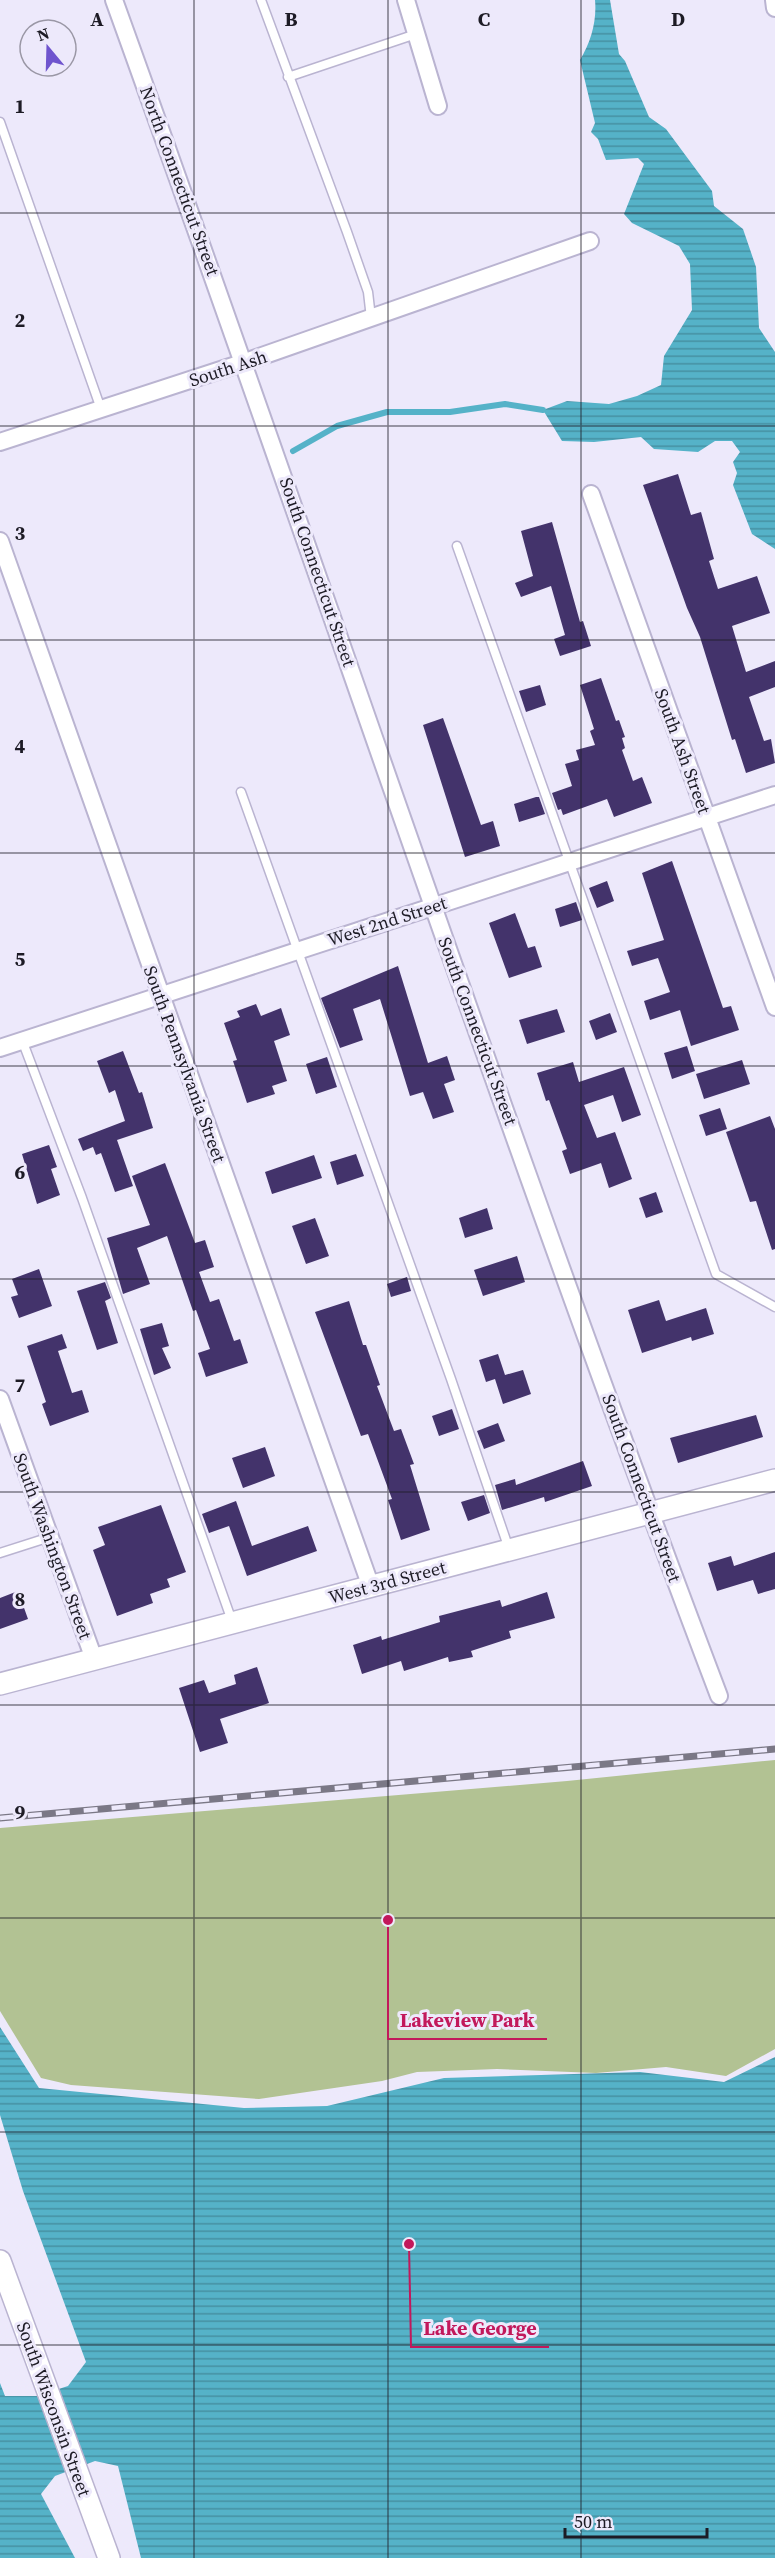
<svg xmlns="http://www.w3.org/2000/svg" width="775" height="2558" viewBox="0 0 775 2558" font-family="'Source Serif 4',serif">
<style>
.park{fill:#b2c293}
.water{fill:url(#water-rules)}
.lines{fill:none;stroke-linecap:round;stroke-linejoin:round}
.stream{stroke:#55b2c8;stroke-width:6}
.building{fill:#43336b}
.service-casing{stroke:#bab4d1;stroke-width:11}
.minor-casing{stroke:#bab4d1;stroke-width:20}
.tertiary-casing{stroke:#bab4d1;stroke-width:24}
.service{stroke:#fff;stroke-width:8}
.minor{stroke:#fff;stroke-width:16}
.tertiary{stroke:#fff;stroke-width:21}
.rail-casing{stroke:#7b7886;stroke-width:7}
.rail{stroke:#ede9fb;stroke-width:4.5;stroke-dasharray:14;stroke-linecap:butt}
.grid{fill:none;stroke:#1d1b25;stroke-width:1.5;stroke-opacity:0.55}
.labels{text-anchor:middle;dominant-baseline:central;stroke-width:6;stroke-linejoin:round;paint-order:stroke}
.street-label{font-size:18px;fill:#1d1b25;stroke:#ede9fb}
.grid-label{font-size:20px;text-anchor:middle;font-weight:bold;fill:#1d1b25;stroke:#ede9fb;stroke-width:6;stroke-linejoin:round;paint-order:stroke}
.leader{fill:none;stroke:#c2185b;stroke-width:2}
.callout-dot{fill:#c2185b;stroke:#ede9fb;stroke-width:2}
.callout-label{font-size:20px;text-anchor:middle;font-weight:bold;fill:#c2185b;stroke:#ede9fb;stroke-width:6;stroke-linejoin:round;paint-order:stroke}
</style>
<defs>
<pattern id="water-rules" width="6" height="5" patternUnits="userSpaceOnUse" patternTransform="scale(1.5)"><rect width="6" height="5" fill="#55b2c8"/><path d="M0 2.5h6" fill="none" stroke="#4690a2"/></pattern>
</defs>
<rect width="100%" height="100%" fill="#ede9fb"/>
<path class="park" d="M775,1760v289l-49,27 -60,-9 -70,6 -99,-4 -80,3 -35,9 -123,18 -188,-14 -30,-7 -41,-67v-183l567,-47z"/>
<path class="water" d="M595,0h15l9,54 6,7 24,56 17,12 46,62 2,15 29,23 13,38 3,61 16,24v197l-23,-15 -19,-49 4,-12 -4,-11 7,-10 -8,-11h-17l-17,11 -44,-3 -13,-12 -47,5 -32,-1 -19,-31 24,-9 42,3 28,-8 24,-11 3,-29 28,-46 -2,-46 -11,-18 -47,-23 -8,-9 20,-50 -6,-6 -32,2 -8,-21 -7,-7 4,-9 -15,-63c11,-18 17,-39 15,-60z
M0,2027l39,61 205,20 83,-2 117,-28 196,-6 84,10 51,-25v501h-634l-23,-92 -23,-5 -40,15 -14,18 34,64h-75v-175l5,13h32l31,-10 18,-24 -63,-171 -23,-76z"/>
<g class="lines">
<path class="stream" d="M293,451l44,-25 50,-14h63l55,-8 38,6"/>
</g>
<path class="building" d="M678,474l13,41 10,-3 13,47 -5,2 9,28 39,-13 13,37 -38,13 14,46 29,-11v26l-26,10 15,44 7,-2 4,24 -29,10 -11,-34 -3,1 -32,-103 -13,-29 -44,-123z
M552,522l28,100 3,-1 8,25 -31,10 -6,-17 11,-4 -14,-49 -30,11 -6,-14 18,-7 -12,-45z
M601,678l15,43 3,-1 6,17 -3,1 3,10 -3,2 11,31 9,-4 10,26 -38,14 -7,-18 -44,16 -2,-6 -3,1 -6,-17 20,-7 -7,-22 14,-4 -3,-10 19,-5 -5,-14 4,-2 -14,-44z
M540,685l6,20 -20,7 -7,-21z
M443,718l38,107 12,-4 7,25 -35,11 -42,-132z
M536,797h3l6,17 -26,8 -5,-18z
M672,861l51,147 8,-2 8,24 -48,16 -11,-36 -30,10 -6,-19 26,-9 -12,-34 -26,8 -5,-15 37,-11 -22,-67z
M607,881l7,20 -17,7 -8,-20z
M576,902l6,18 -22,7 -5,-18z
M515,913l13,35 7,-2 7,21 -33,11 -20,-55z
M398,966l30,97 19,-7 8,24 -11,4 10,28 -21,7 -10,-27 -13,4 -30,-97 -27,10 10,31 -23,8 -19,-50z
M256,1004l5,12 20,-8 9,27 -16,6 13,40 -15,5 3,8 -28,9 -14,-42 4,-1 -13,-37 16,-6 -3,-6z
M557,1009l8,23 -38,12 -8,-24z
M610,1013l7,19 -21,8 -7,-19z
M687,1046l8,25 -23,8 -8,-26z
M123,1051l16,42 3,-1 11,36 -36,12 16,46 -18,6 -14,-39 -5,2 -3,-8 -10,4 -5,-12 47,-18 -10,-31 -6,3 -12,-32z
M327,1057l10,30 -21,7 -10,-30z
M742,1060l8,24 -46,15 -8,-25z
M573,1062l6,20 45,-15 17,48 -19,7 -9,-27 -29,10 13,33 18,-6 17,47 -23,9 -8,-25 -31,11 -8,-23 5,-2 -18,-49 -3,1 -9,-28z
M720,1108l7,21 -21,7 -7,-21z
M770,1116l5,13v120l-3,1 -16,-49 -6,1 -24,-70z
M49,1145l8,22 -6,2 9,26 -23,9 -15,-50z
M356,1154l8,22 -27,9 -7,-23z
M314,1155l8,23 -50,16 -7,-22z
M165,1163l30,80 10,-3 9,27 -15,5 11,30 9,-3 15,42 6,-2 8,24 -42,14 -8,-24 12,-4 -14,-39 -3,1 -26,-75 -30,12 13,36 -27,10 -16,-56 43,-13 -18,-49z
M656,1192l7,20 -17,6 -7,-20z
M487,1208l6,21 -28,9 -6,-20z
M315,1218l14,38 -23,8 -14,-38z
M517,1256l8,26 -42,14 -9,-26z
M39,1269l13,37 -33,12 -8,-21 7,-2 -6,-16z
M407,1277l4,14 -20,6 -4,-13z
M105,1282l6,16 -6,3 13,42 -21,7 -20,-59z
M659,1300l7,21 40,-13 8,26 -22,7 -1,-4 -49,16 -14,-43z
M349,1301l14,44h3l14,40 -3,1 17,45 7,-2 13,35 -4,1 20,65 -29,10 -13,-40 4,-1 -24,-65 -7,2 -46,-124z
M162,1323l7,23 -7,2 9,20 -17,7 -14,-46z
M62,1334l5,14 -9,3 14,42 10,-3 7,22 -39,14 -8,-22 4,-2 -19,-56z
M498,1354l7,21 18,-5 8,24 -28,10 -8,-25 -9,3 -7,-22z
M452,1409l7,20 -20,7 -7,-20z
M756,1415l7,22 -85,26 -8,-25z
M498,1423l7,18 -21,8 -7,-18z
M265,1447l10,29 -32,12 -11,-30z
M583,1461l9,25 -47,16 -1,-5 -42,13 -7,-25 20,-6 1,6z
M484,1495l6,18 -22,8 -7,-19z
M236,1501l16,45 56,-20 9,25 -70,25 -18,-50 -20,7 -7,-19z
M161,1505l25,67 -19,7 3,8 -20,7 3,9 -36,13 -24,-66 12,-5 -7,-18z
M775,1552v37l-17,5 -5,-14 -36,11 -9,-28 23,-7 3,10z
M18,1591l10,28 -28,10v-31z
M547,1592l8,26 -46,13 2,7 -40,13 2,6 -24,5 -1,-5 -44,14 -3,-10 -39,13 -9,-29 28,-9 1,4 58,-18 -1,-6 61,-16 2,7z
M257,1667l12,36 -49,16 8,24 -28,9 -21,-64 25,-8 5,13 27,-9 -2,-9z"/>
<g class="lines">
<g class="service-casing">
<path id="service" d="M261,0l86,232 21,60 3,26
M288,77l128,-43
M0,122l101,287
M457,546l259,728 59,33
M241,792l210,587 58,170
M22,1040l60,158 150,423
M0,1553l50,-16"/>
</g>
<g class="minor-casing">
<path id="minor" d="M114,0c204,565 392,1135 605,1696
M406,0l32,106
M774,0l1,8
M0,442l245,-80 345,-121
M591,494l184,513
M0,541l371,1046
M0,1048l775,-253
M0,1399l94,260"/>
</g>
<g class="tertiary-casing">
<path id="tertiary" d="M0,1684l775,-204
M0,2261l109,297"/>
</g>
<use href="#service" class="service"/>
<use href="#minor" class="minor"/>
<use href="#tertiary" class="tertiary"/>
<g class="rail-casing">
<path id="rail" d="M0,1818l775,-69"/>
</g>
<use href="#rail" class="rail"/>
</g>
<path class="grid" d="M194,0v2558M388,0v2558M581,0v2558M0,213h775M0,426h775M0,640h775M0,853h775M0,1066h775M0,1279h775M0,1492h775M0,1705h775M0,1918h775M0,2132h775M0,2345h775"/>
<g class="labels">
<g class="street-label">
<text transform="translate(180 181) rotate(70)">North Connecticut Street</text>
<text transform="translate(228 368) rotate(-18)">South Ash</text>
<text transform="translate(318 572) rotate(71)">South Connecticut Street</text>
<text transform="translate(683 751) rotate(70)">South Ash Street</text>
<text transform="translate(387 921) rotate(-18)">West 2nd Street</text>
<text transform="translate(478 1031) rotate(70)">South Connecticut Street</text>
<text transform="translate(185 1064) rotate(70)">South Pennsylvania Street</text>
<text transform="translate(642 1488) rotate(70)">South Connecticut Street</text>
<text transform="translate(53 1546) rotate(70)">South Washington Street</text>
<text transform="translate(387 1582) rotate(-15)">West 3rd Street</text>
<text transform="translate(54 2409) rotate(70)">South Wisconsin Street</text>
</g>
</g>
<g class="grid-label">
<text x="97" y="26">A</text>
<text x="291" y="26">B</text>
<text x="484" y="26">C</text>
<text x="678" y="26">D</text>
<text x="20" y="113">1</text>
<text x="20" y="327">2</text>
<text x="20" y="540">3</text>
<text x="20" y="753">4</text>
<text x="20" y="966">5</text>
<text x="20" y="1179">6</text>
<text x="20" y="1392">7</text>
<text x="20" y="1606">8</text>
<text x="20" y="1819">9</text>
</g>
<path class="leader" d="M388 1920L388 2039H547M409 2244L411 2347H549"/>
<g class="callout-dot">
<circle cx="388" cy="1920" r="6"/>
<circle cx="409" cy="2244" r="6"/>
</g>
<g class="callout-label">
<text x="467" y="2027">Lakeview Park</text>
<text x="480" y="2335">Lake George</text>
</g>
<g transform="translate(48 48) rotate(341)"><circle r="28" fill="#ede9fb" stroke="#9a97a5" stroke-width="1.5"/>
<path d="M0-4.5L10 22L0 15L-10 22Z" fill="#6f54ce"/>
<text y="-9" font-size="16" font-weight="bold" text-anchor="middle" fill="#1d1b25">N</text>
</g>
<path d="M565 2528v9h142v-9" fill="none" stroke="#1d1b25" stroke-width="3"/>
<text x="574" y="2528" font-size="18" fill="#1d1b25" stroke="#ede9fb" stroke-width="4.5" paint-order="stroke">50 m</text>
</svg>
